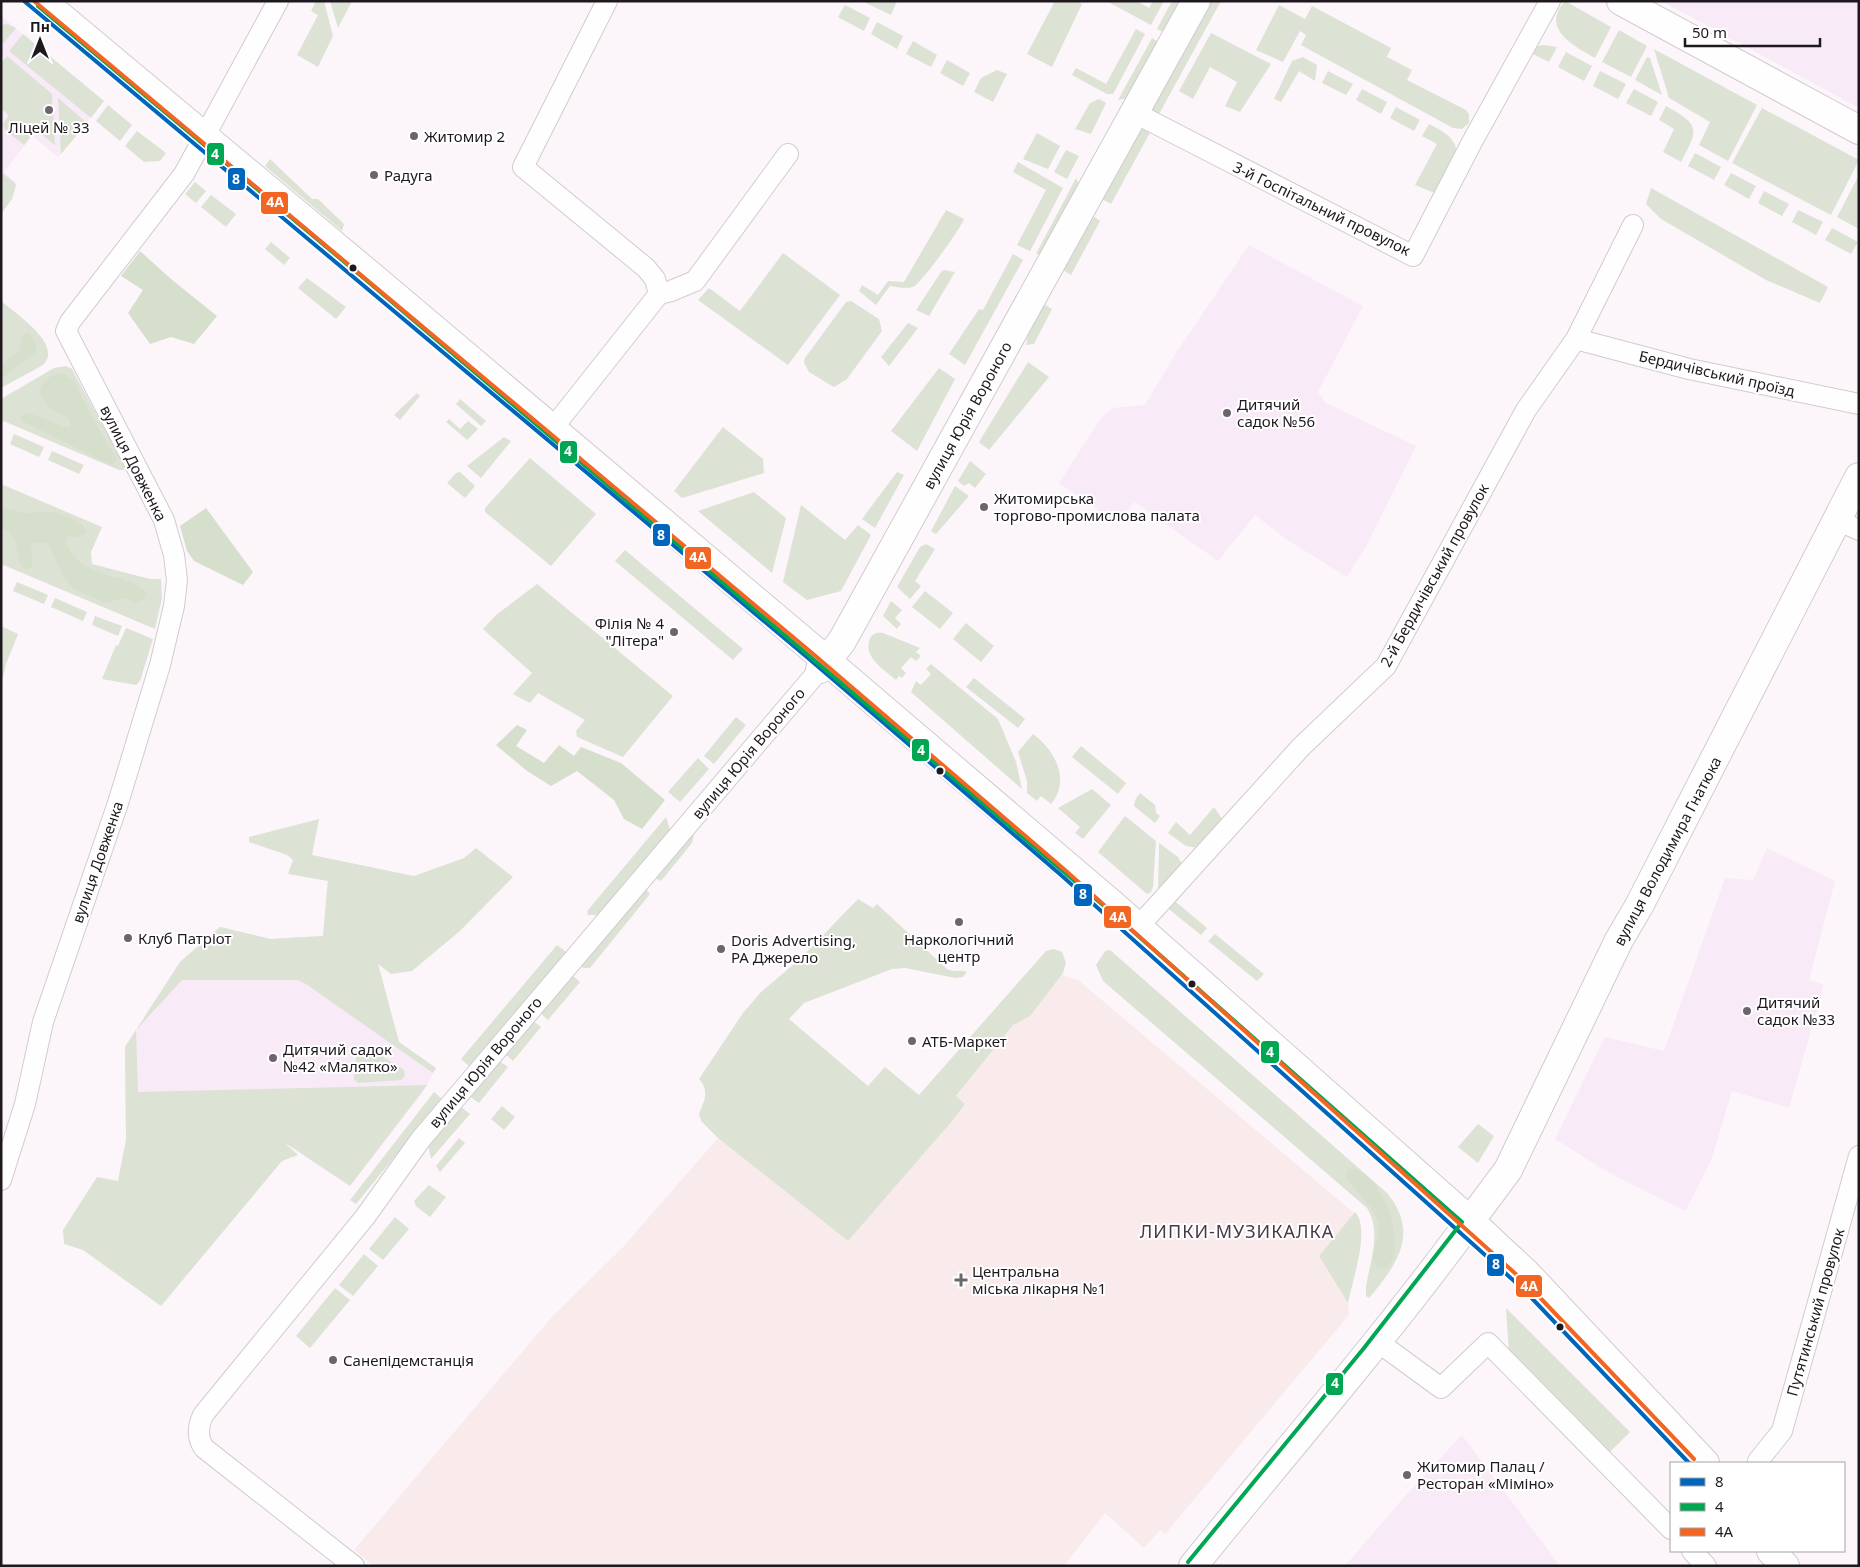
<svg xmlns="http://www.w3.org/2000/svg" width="1860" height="1567" viewBox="0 0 1860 1567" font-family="'Noto Sans',sans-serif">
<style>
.built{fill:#f8eaf6}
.medical{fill:#f9eaeb}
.green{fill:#dce2d4}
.forest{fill:#d6decc}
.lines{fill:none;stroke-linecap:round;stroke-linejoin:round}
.street-casing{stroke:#d1cbd0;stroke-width:22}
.secondary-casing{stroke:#d1cbd0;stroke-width:30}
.highway-casing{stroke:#d1cbd0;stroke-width:30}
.street{stroke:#fffefe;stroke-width:20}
.secondary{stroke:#fffefe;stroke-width:28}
.highway{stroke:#fffefe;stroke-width:28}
.bus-1-casing{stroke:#fff;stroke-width:8}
.bus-2-casing{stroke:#fff;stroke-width:8}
.bus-3-casing{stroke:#fff;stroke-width:8}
.bus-1{stroke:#0065bd;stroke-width:4}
.bus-2{stroke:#00a651;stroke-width:4}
.bus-3{stroke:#f26522;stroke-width:4}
.poi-dot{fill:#6c666c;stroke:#fff;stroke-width:2}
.bus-dot{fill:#1f191f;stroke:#fff;stroke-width:2}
.labels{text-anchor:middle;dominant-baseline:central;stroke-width:4;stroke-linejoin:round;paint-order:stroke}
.poi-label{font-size:15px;fill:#1f191f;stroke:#fff;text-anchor:start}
.street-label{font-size:15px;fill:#1f191f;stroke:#fff}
.quarter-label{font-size:18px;letter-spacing:1px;fill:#473946;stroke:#fff}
.line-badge{stroke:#fff;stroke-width:2}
.badge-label{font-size:14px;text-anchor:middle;font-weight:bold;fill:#fff}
</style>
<rect width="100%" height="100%" fill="#fcf6fb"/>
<path class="built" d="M1661,1h198v107l-155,-84z
M1,16l103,85 -46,56 -26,-21 -28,36 11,10 1,6 -4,11 -11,15z
M1249,245l114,61 -45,86 8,11 90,43 -48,97 -21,34 -61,-38 -31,-24 -37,46 -83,-59 -19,20 -57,-39 42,-65 11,-10 32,-3 4,-5 28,-47z
M1767,848l68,33 -26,99 15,5 -35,123 -57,-17 -21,70 -26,50 -79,-40 -51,-32 50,-102 59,14 61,-173 28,2z
M329,862l49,101 21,79 37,26 -15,27 -71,91 -71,-47 -171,94 18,-93 -1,-93 55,-85 40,-35 51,12 52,-3z
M1462,1435l98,131h-215l60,-70z"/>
<path class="medical" d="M1052,972l26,8 276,233 -35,43 29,47 1,12 -184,219 -5,-4 -16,18 -39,-35 -41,53h-690l-20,-16 197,-232 72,-71 95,-109 130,103 117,-137 -9,-7z"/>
<path class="green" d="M316,1h8l9,35 -15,31 -21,-12 21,-40 -7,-4z
M330,1h22l-14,27z
M862,1h35l-6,14z
M1055,1h21l6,3 -30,63 -25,-13z
M1112,1h25l12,7 4,-7h11l-13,24 -41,-22z
M1172,1h10l-17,32 -8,-4z
M1211,1h10l-62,113 -6,-3v-4z
M1565,1l46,26 -16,31c-21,-12 -55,-29 -30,-57z
M845,5l25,13 -6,13 -26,-14z
M1279,5l26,14 7,-13 79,42 -4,9 25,13 -5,10 59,30 3,4v9l-7,6 -9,-1 -152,-83 5,-10 -6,-4 -17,31 -27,-12z
M877,22l26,14 -6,13 -26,-15z
M7,24l9,4 -15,18v-21z
M1136,29l9,5 -32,60h-6l-35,-19 4,-7 30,16z
M1619,30l28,16 -16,31 -29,-15z
M1211,33l60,31 -31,48 -15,-6 12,-24 -27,-15 -17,32 -14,-8z
M23,34l81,67 -13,17 -82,-67z
M1152,38l8,5 -32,55 -10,2z
M913,41l24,14 -6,12 -25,-13z
M1543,45l14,2 -8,15 -18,-9 7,-7z
M1654,49l103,56 -29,56 -29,-16 11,-23 -41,-24z
M1566,52l26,14 -8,15 -26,-14z
M7,56l45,38 3,51 -19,-15 -12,15 -19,-15 -2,-6 6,-9 -8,-6v-46z
M1303,57l14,8 -2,16 -16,-10 -18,31 -7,-3 18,-38z
M1647,57l3,1 12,37 -27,-15z
M947,60l23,13 -7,13 -23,-13z
M997,70l10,4 -14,28 -19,-10 7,-14z
M1328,71l25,13 -7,11 -24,-12z
M1600,71l26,13 -8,15 -25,-13z
M1362,89l25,13 -6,12 -25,-14z
M1634,89l24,13 -7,14 -25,-13z
M58,98l29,25 -26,31z
M1099,99l7,4 -15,31 -16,-5 15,-26z
M108,105l24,20 -12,16 -24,-20z
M1666,106c34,19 33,22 15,56l-18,-10 11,-23 -15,-9z
M1396,107l24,13 -6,11 -24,-13z
M1762,108l97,52 -28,55 -99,-52z
M1429,124c13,7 26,12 28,29l-20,41 -22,-9 22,-41 -15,-8z
M1142,126l9,5 -40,73 -9,-5z
M137,131l29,22 -6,8 -16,1 -19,-16z
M1037,133l23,13 -12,23 -25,-10z
M1066,150l13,6 -12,23 -13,-7z
M1695,153l26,14 -7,13 -26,-14z
M270,159l42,40h6l26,25 -2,7 -77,-65z
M1018,162l45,26 -33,63 -13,-6 29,-55 -33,-18z
M1,172l15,12 -4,15 -11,15z
M1731,173l25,13 -7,13 -25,-14z
M1859,175v54l-22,-12z
M1076,178l4,8 -39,68h-5z
M195,182l11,9 -10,12 -11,-9z
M1651,188l177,99 -8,16 -54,-23 -105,-61 -15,-15z
M1764,191l25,13 -7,12 -24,-13z
M211,195l25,19 -10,13 -25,-20z
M946,210l18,9c-3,9 -43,65 -51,68 -7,2 -16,0 -23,-1l-14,19 -17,-14 3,-6 16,10 10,-14 16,1z
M1798,210l25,12 -7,13 -24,-13z
M1093,216l7,5 -29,54 -8,-5z
M1832,228l26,14 -7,12 -26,-14z
M271,242l19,16 -6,7 -19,-16z
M783,253l57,42 -52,70 -90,-65 11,-12 31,23z
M1013,254l10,6 -58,105 -16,-11 30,-45 4,1z
M944,270l11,2 -26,44 -13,-6 25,-38z
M307,278l39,29 -10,12 -38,-31z
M1,301c14,12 63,44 42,64l-42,23z
M851,301l28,18 3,12 -35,48 -13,8 -25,-15 -5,-9 1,-5 41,-56z
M1044,304l8,5 -18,35 -8,1 2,-11z
M908,323l10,5 -29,38 -8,-9z
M1028,362l21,15 -60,73 -10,-8z
M66,366l6,3 52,96v5h-5l-118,-50v-21l53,-31z
M939,368l16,11 -38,72 -26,-20z
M417,393l3,3 -20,24 -6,-5z
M460,399l26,22 -5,5 -25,-22z
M449,419l11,10 8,-8 10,8 -11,11 -21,-18z
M723,427l40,32 1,14 -82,25 -8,-7z
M14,434l30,13 -5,10 -29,-13z
M504,437l7,4 -30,37 -14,-12z
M52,451l32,14 -5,9 -31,-14z
M530,458l66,56 -45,52 -66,-54v-4z
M970,461l16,13 -11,14 -6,-5 -5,3 -6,-5z
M460,472l15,14 -10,12 -18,-15 9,-10z
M897,472l7,3 -1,2 -28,51 -13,-9z
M1,484l101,43 -11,25 1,12 58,15h11l1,19 -7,31 -154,-65z
M955,486l14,10 -33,38 -5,-3z
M754,492l32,26 -14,55 -74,-62z
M801,505l44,35 13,-15 13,10 -30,56 -34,9 -24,-18z
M926,544l9,5 -20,32 6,5 -11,13 -13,-12 23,-40z
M625,550l118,99 -10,11 -118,-99z
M17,582l31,13 -4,9 -31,-13z
M537,584l136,112 -50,61 -46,-20 -1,-6 9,-11 -47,-27 -8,10 -17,-9 19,-21 -49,-44 13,-14z
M925,591l28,22 -13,16 -28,-22z
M55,598l32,14 -4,9 -32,-14z
M891,601l11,9 -7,8 6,6 -4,5 -14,-13z
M95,616l27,10 -4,10 -26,-11z
M966,623l28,23 -13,16 -28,-23z
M1,626l17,8 -12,30 -5,22z
M126,628l27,11 -13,42 -4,4 -34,-6 14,-34 2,1z
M883,633l37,15 -4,4 5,4 -5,5 -5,-4 -10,11 5,5 -4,5 -3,-2 -3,4c-11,-10 -34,-23 -26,-41 2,-6 8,-7 13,-6z
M931,664l67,55 18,43 6,27 -111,-97 5,-11 5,4 10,-11 -5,-5z
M974,678l51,41 -7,9 -52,-41z
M736,717l10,8 -32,39 -10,-8z
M1033,734c22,16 38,46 18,70l-10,-8 -4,5 -10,-8v-12l-9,-29z
M1081,746l45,37 -8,11 -46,-37z
M698,758l11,11 -29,33 -12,-10z
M1092,789l19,16 -28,34 -8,-6 5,-6 -22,-19z
M1140,793l15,12 1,8 4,3 -5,7 -21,-17 1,-6z
M1214,807l8,12 -24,29 -12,-2 -18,-13 8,-11 14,13z
M1125,816l31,25 -3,46 -2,5 -4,2 -49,-42z
M666,817l4,13 -73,85h-10l1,-5z
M319,819l-7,36 102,21 50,-18 12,-10 37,29 -53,54 -48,40 -21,3 -13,-10 21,78 37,26 -3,5 -127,-89 -8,-4h-116l-46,50 2,62 289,-7 -77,101 -66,-44 14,13 -16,6 -121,145 -78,-56 -19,-6 -1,-14 34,-53 21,4 8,-41 -1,-93 55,-85 40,-35 51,12 52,-3 5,-55 -40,-7 5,-14 -6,-5 -38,-13v-5z
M695,830l-3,13 -31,38 -7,-3z
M1159,843l19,14 4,7 -24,28z
M1200,868l2,3 -26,31 31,26 -6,7 -36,-29z
M645,888l5,6 -60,74h-6l-4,-2z
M858,899l15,9 4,-4 70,65c7,4 13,0 20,3l-4,5 -8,1 -50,-10 -13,1 -88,34 -15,16 79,67 17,-19 34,28 127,-144 8,-2 8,3 4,11 -3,10 -33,43 -17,9 -57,71 9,8 -13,17 -104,120 -130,-103 -17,-17 -2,-7c5,-13 11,-23 0,-35l44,-66 18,-21 40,-34z
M1215,934l49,40 -7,7 -49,-40z
M557,945l9,7 -97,114 -8,-7z
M1110,950l277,243c33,40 10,72 -18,105l-3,-2v-9c4,-27 16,-55 1,-79l-264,-227 -7,-16 9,-14z
M572,975l8,7 -32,38 -8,-7z
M533,1021l8,6 -28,34 -8,-7z
M364,1045l40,25 1,6 -4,4 -43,3 -4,-4 3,-30z
M499,1061l9,6 -29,36 -10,-7z
M434,1092l8,7 -86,105 -6,-4z
M460,1106l10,8 -39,45 -3,-14z
M502,1106l13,11 -11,13 -13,-11z
M1478,1124l16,12 -16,27 -20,-16z
M459,1138l6,5 -25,29 -4,-6z
M429,1185l17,12 -16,20 -14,-11 -2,-5z
M1355,1212c16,16 -3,70 -7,91l-29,-47z
M395,1217l14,12 -26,31 -14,-11z
M364,1254l14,12 -25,30 -14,-11z
M335,1288l15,12 -40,48 -14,-12z
M1506,1308l124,124 -24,24 -97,-103z"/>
<path class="forest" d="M140,251l31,28 46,37 -23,28 -23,-7 -21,7 -22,-31 15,-23 -22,-14z
M26,333l4,1 6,12 -1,7 -34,26v-13l19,-16 2,-14z
M62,373l11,7 21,41 22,36 1,4 -6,4 -89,-44 -1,-5 8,-3 36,14h6l-2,-8 -20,-12 -10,-14c2,-12 11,-18 23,-20z
M1,507l22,6 32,-1 22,9 7,5 2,7 -7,4 -9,-1 -4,3c0,7 4,11 8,17 20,25 53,16 72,36l-1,6 -9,5 -13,-5 -17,5 -32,-14 -11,-13 -13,-29 -5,-4h-10l-4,3 1,21 -6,3c-15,-12 -1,-32 -25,-43z
M206,508l47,64 -10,13 -49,-24 -7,-10 -7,-25z
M517,725l10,5 -11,16 28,17 15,-18 15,11 7,-9 40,16 44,37 -23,29 -18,-10 -10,-19 -37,-29 -26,15 -24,-15 -31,-26z
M1348,1169c32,-4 62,78 39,98l-8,1 -6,-7c0,-12 6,-23 6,-35 0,-13 -25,-38 -33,-49z"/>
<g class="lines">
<g class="street-casing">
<path id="street" d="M607,1l-84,166 123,101 9,11 4,15
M1135,113l278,143 59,-114 78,-141
M1576,339l113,30 170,35
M552,429l107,-135 12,-3 24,-10 93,-127
M1837,520l22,10
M1138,927l163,-180 85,-81 140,-256 50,-71 57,-114
M1,1180l24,-76 18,-82 75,-219 42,-138 14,-59 3,-26 -3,-25 -10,-35 -98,-189 4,-9 114,-148 94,-173
M1378,1342l63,46 47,-45 183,186
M1758,1461l24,-30 77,-275
M1692,1551l14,15
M354,1566l-150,-118c-7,-10 -6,-22 -1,-33l162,-198 56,-78 399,-470"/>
</g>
<g class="secondary-casing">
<path id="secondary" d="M1621,1l238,129
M820,669l22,-28 354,-640
M1705,1463l-179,-190 -56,-52 38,-51 111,-230 20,-34 220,-429
M1771,1551l14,15"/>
</g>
<g class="highway-casing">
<path id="highway" d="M42,1l334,279 438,370 300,256 356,315c-87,119 -184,230 -277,345"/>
</g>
<use href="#street" class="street"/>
<use href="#secondary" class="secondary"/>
<use href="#highway" class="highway"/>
<g class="bus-1-casing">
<path id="bus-1" d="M24,1l784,657 253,217 462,414 166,174"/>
</g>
<g class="bus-2-casing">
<path id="bus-2" d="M38,6l334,279 738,626 352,311 -98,126 -176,214"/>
</g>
<g class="bus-3-casing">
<path id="bus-3" d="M34,1l778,652 253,217 462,414 167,175"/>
</g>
<use href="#bus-1" class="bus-1"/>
<use href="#bus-2" class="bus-2"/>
<use href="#bus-3" class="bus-3"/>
</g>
<g class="poi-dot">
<circle cx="49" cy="110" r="5"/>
<circle cx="414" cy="136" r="5"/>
<circle cx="374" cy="175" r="5"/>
<circle cx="1227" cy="413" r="5"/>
<circle cx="984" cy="507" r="5"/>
<circle cx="674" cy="632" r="5"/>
<circle cx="959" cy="922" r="5"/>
<circle cx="128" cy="938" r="5"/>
<circle cx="721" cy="949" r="5"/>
<circle cx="1747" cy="1011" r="5"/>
<circle cx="912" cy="1041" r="5"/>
<circle cx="273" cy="1058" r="5"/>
<path d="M958.5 1272.5h5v5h5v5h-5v5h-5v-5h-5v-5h5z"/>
<circle cx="333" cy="1360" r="5"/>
<circle cx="1407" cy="1475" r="5"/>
</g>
<g class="bus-dot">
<circle cx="353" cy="268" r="4.5"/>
<circle cx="940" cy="771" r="4.5"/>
<circle cx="1192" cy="984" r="4.5"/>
<circle cx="1560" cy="1327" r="4.5"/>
</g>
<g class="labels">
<g class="poi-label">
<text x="49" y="127" text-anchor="middle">Ліцей № 33</text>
<text x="424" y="136">Житомир 2</text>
<text x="384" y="175">Радуга</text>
<text x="1237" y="404">Дитячий<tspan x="1237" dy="17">садок №56</tspan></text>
<text x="994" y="498">Житомирська<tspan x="994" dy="17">торгово-промислова палата</tspan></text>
<text x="664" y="623" text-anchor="end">Філія № 4<tspan x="664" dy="17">"Літера"</tspan></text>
<text x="138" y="938">Клуб Патріот</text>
<text x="959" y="939" text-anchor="middle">Наркологічний<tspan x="959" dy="17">центр</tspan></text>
<text x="731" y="940">Doris Advertising,<tspan x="731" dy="17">РА Джерело</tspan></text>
<text x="1757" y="1002">Дитячий<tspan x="1757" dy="17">садок №33</tspan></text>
<text x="922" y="1041">АТБ-Маркет</text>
<text x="283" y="1049">Дитячий садок<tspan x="283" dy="17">№42 «Малятко»</tspan></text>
<text x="972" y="1271">Центральна<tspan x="972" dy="17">міська лікарня №1</tspan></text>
<text x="343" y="1360">Санепідемстанція</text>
<text x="1417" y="1466">Житомир Палац /<tspan x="1417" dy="17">Ресторан «Міміно»</tspan></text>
</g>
<g class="street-label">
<text transform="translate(1322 208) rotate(26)">3-й Госпітальний провулок</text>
<text transform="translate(1717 373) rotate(13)">Бердичівський проїзд</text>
<text transform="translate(967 415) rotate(-61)">вулиця Юрія Вороного</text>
<text transform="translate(134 463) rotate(63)">вулиця Довженка</text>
<text transform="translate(1434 575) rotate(-61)">2-й Бердичівський провулок</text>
<text transform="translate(748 753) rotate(-50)">вулиця Юрія Вороного</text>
<text transform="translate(1667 851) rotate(-62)">вулиця Володимира Гнатюка</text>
<text transform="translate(97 862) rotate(-71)">вулиця Довженка</text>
<text transform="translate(485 1062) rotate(-50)">вулиця Юрія Вороного</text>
<text transform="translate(1815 1312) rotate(-74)">Путятинський провулок</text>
</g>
<g class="quarter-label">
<text x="1237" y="1231">ЛИПКИ-МУЗИКАЛКА</text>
</g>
</g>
<g class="line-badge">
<rect x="206" y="142" width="19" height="24" rx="5" fill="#00a651"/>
<rect x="227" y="167" width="19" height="24" rx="5" fill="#0065bd"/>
<rect x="260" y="191" width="29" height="24" rx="5" fill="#f26522"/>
<rect x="559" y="440" width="19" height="24" rx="5" fill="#00a651"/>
<rect x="652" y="523" width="19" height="24" rx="5" fill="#0065bd"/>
<rect x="684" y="546" width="28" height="24" rx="5" fill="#f26522"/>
<rect x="911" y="738" width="19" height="24" rx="5" fill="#00a651"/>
<rect x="1073" y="883" width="20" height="24" rx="5" fill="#0065bd"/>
<rect x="1103" y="905" width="29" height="24" rx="5" fill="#f26522"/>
<rect x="1260" y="1040" width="20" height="24" rx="5" fill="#00a651"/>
<rect x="1486" y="1253" width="19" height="24" rx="5" fill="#0065bd"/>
<rect x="1515" y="1274" width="28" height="24" rx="5" fill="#f26522"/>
<rect x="1325" y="1372" width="19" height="24" rx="5" fill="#00a651"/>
</g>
<g class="badge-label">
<text x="215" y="159">4</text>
<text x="236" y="184">8</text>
<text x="275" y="207">4А</text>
<text x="568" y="456">4</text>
<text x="661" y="540">8</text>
<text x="698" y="562">4А</text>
<text x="921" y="755">4</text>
<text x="1083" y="899">8</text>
<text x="1118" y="922">4А</text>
<text x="1270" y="1057">4</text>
<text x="1496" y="1269">8</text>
<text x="1529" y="1291">4А</text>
<text x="1335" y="1388">4</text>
</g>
<rect width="1860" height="1567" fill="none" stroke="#1f191f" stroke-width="5"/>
<rect x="1670" y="1462" width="175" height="90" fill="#ffffff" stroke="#a5a3a5"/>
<rect x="1680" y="1478" width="25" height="8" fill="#0065bd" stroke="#a5a3a5"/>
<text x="1715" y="1487" font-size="15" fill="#1f191f">8</text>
<rect x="1680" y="1503" width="25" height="8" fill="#00a651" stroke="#a5a3a5"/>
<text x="1715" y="1512" font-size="15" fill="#1f191f">4</text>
<rect x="1680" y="1528" width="25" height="8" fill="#f26522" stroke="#a5a3a5"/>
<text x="1715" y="1537" font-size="15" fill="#1f191f">4А</text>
<g transform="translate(40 40)" stroke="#ffffff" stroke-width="4" paint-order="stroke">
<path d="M0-4L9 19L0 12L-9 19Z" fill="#1f191f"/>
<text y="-8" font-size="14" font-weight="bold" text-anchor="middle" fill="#1f191f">Пн</text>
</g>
<path d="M1685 38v8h135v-8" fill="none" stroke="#1f191f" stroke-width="2.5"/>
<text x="1692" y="38" font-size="15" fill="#1f191f" stroke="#ffffff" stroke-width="4" paint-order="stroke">50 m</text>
</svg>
